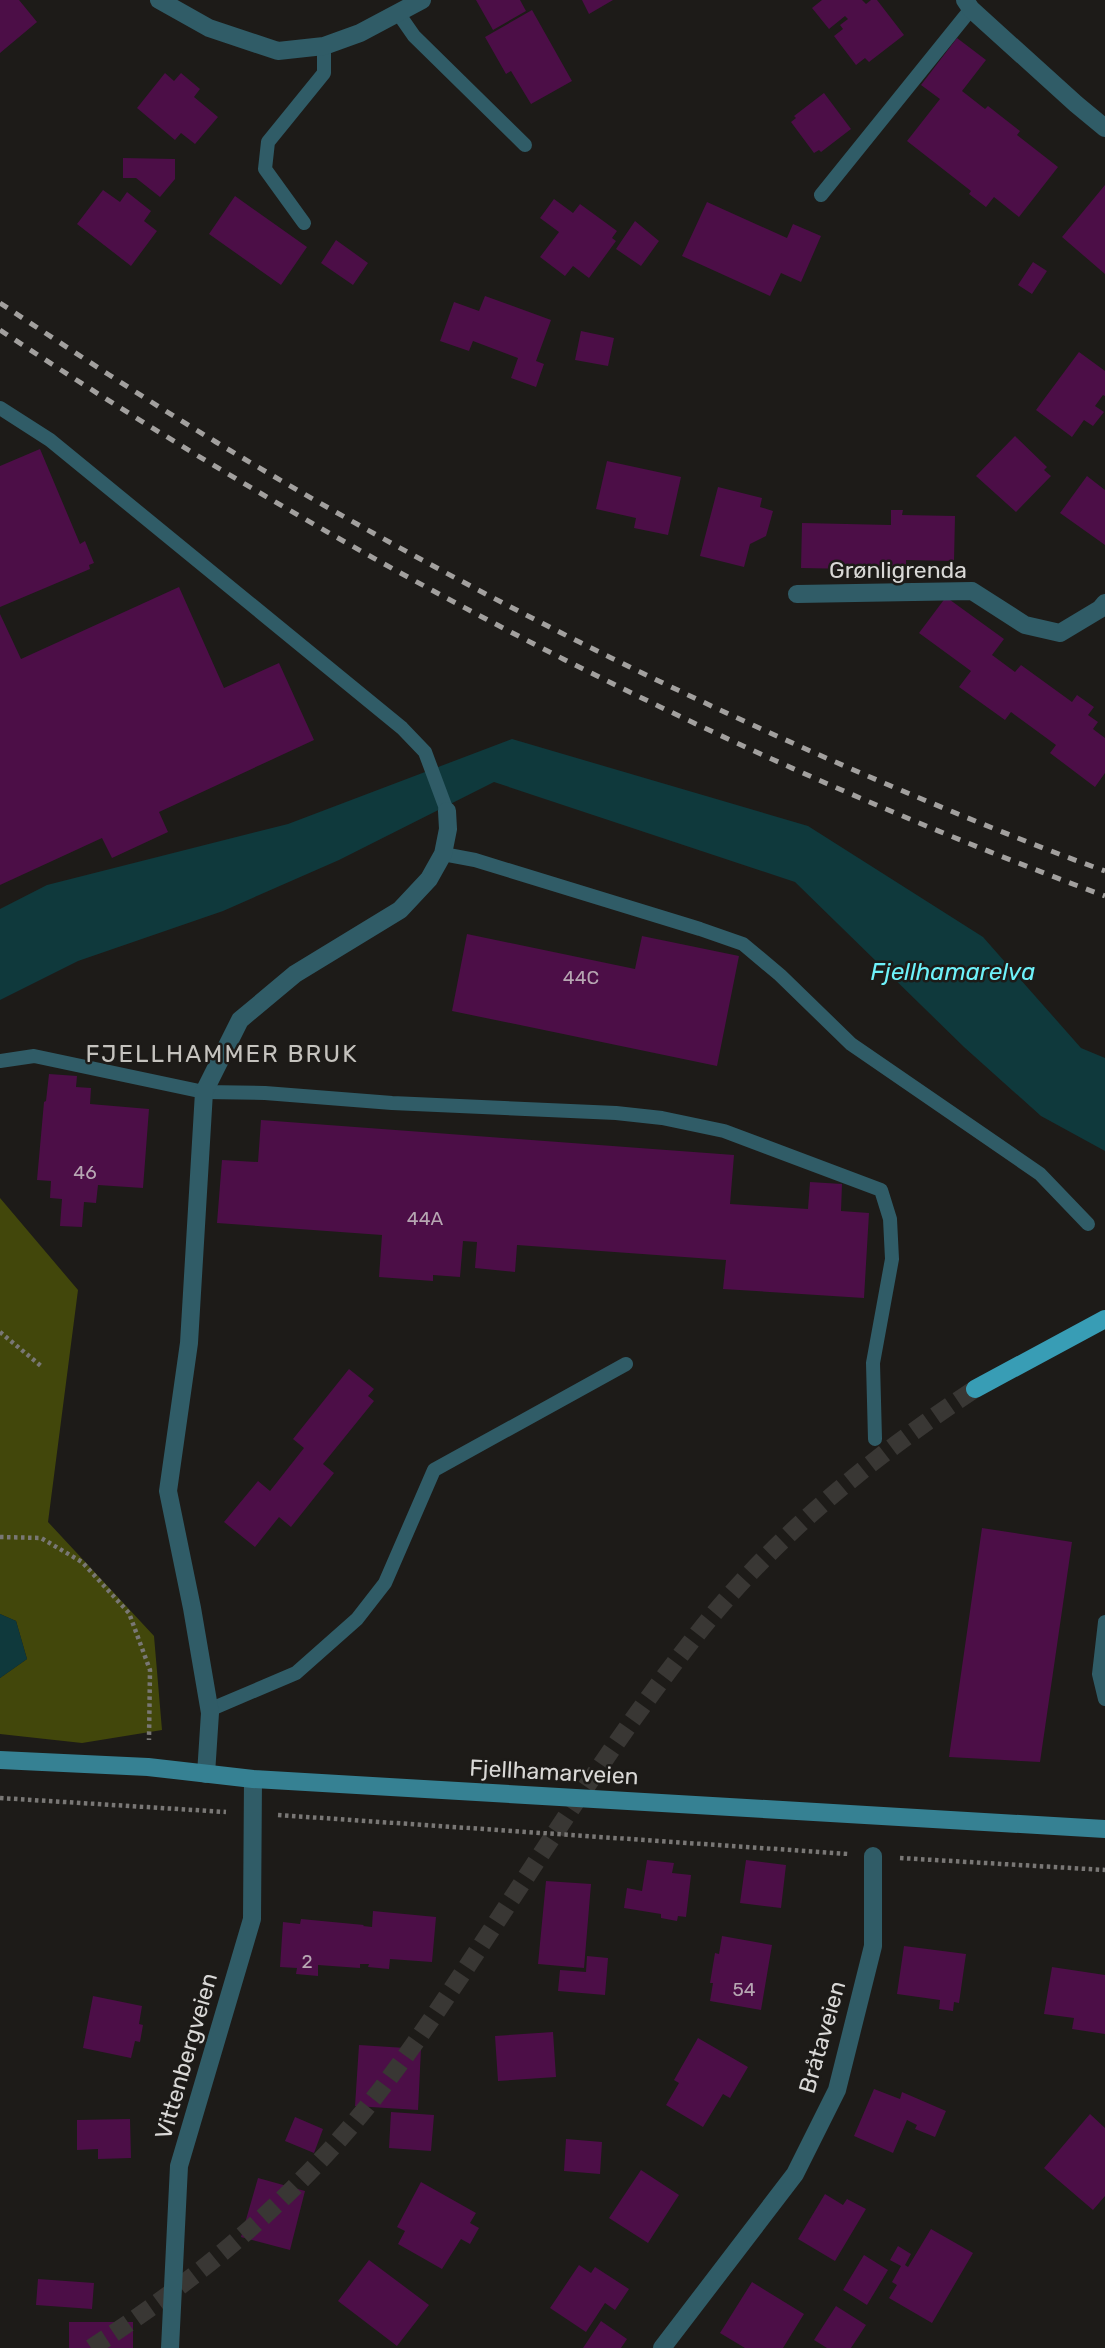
<svg xmlns="http://www.w3.org/2000/svg" width="1105" height="2348" viewBox="0 0 1105 2348" font-family="Rubik,sans-serif">
<style>
.green{fill:#42470b}
.water{fill:#0f393c}
.building{fill:#4c0e47}
.lines{fill:none;stroke-linecap:round;stroke-linejoin:round}
.primary-tunnel{stroke:#393734;stroke-width:18;stroke-dasharray:18 9;stroke-linecap:butt}
.path{stroke:#797775;stroke-width:4.5;stroke-dasharray:3.5 3.5;stroke-linecap:butt}
.service{stroke:#305c67;stroke-width:14}
.minor{stroke:#305c67;stroke-width:18}
.secondary{stroke:#368193;stroke-width:18}
.primary{stroke:#389db5;stroke-width:18}
.rail{stroke:#a2a09e;stroke-width:5;stroke-dasharray:9 9;stroke-linecap:butt}
.labels{text-anchor:middle;dominant-baseline:central;stroke-width:5;stroke-linejoin:round;paint-order:stroke}
.number-label{font-size:19px;fill:#b6a6b2}
.street-label{font-size:23px;fill:#d9d8d6;stroke:#1d1b18}
.water-label{font-size:24px;font-style:italic;fill:#6ef2fa;stroke:#1d1b18}
.neighbourhood-label{font-size:24px;letter-spacing:2px;fill:#c5c3be;stroke:#1d1b18}
</style>
<rect width="100%" height="100%" fill="#1d1b18"/>
<path class="green" d="M0,1198l78,92 -30,232 106,114 8,94 -80,13 -82,-9v-56l27,-19 -11,-38 -16,-7z"/>
<path class="water" d="M512,739l296,87 175,111 98,111 24,10v93l-64,-35 -77,-69 -169,-165 -301,-100 -155,78 -116,51 -145,50 -78,39v-91l47,-24 241,-61z
M0,1614l16,7 11,38 -27,19z"/>
<path class="building" d="M0,0h19l18,22 -37,31z
M476,0h44l6,11 -33,19z
M582,0h31l-24,14z
M822,0h40l4,4 5,-4h6l27,35 -35,27 -4,-4 -9,7 -22,-29 9,-7 -3,-4 8,-6 -3,-3 -16,13 -17,-21z
M532,10l40,71 -41,23 -20,-33 -5,3 -21,-37z
M957,38l29,22 -24,31 23,18 3,-3 32,25 -3,4 41,32 -39,50 -25,-20 -8,10 -17,-13 2,-3 -64,-50 33,-42 -19,-14z
M165,73l9,8 7,-8 19,16 -6,8 24,20 -23,27 -14,-11 -6,7 -38,-32z
M824,93l27,36 -30,23 -2,-2 -5,3 -23,-31 5,-4 -2,-2z
M123,158l52,1v20l-15,18 -24,-19h-13z
M1105,185v89l-43,-37z
M103,190l17,12 7,-10 24,19 -7,10 13,10 -26,35 -54,-42z
M235,196l72,51 -26,38 -72,-51z
M554,199l19,14 7,-9 37,27 -5,7 4,3 -27,37 -16,-12 -8,10 -25,-19 19,-25 -19,-14z
M707,202l80,36 6,-14 28,12 -20,46 -20,-9 -11,23 -88,-40z
M635,221l24,20 -18,25 -25,-17z
M336,240l32,23 -15,22 -32,-22z
M1033,262l14,9 -15,23 -14,-9z
M485,296l66,24 -15,41 8,3 -8,23 -25,-9 7,-20 -45,-17 -4,10 -29,-10 14,-39 25,9z
M581,331l33,7 -6,28 -33,-6z
M1079,352l26,19v25l-2,-1 -8,11 9,6 -11,14 -9,-6 -12,17 -36,-27z
M1015,436l32,31 -3,3 7,6 -35,36 -40,-36z
M40,449l40,95 5,-3 9,22 -5,2 1,4 -90,38v-141z
M607,461l74,16 -13,58 -34,-7 2,-10 -40,-9z
M1087,476l18,14v55l-45,-32z
M718,487l44,11 -2,9 13,4 -7,25 -16,8 -6,23 -44,-11z
M891,510h12l-1,5 53,1 -1,45 -48,-1v10l-105,-2 1,-45 89,2z
M179,587l45,101 55,-25 35,77 -155,72 9,20 -56,26 -10,-20 -102,47v-271l21,45z
M946,597l58,42 -12,16 23,17 6,-7 51,37 5,-7 17,12 -6,8 10,7 -5,7 12,9v35l-10,14 -45,-34 6,-8 -45,-33 -6,8 -46,-33 12,-16 -52,-38z
M467,934l168,35 7,-33 97,20 -22,110 -265,-55z
M49,1074l28,2 -1,11 15,1 -1,16 59,5 -6,79 -45,-3 -2,18 -12,-1 -2,25 -22,-1 2,-27 -12,-1 1,-17 -14,-1 7,-78 2,-1z
M261,1120l473,35 -4,49 78,5 2,-27 32,2 -1,27 28,2 -5,85 -141,-9 3,-29 -209,-15 -2,27 -40,-4 2,-26 -14,-1 -3,36 -27,-2v6l-54,-4 3,-42 -165,-12 5,-63 36,2z
M349,1369l25,20 -6,7 6,5 -51,63 11,9 -43,54 -12,-10 -24,30 -31,-25 34,-41 12,10 34,-43 -11,-9z
M982,1528l90,14 -32,220 -91,-5z
M647,1860l27,3 -2,10 19,2 -5,42 -8,-1 -1,5 -16,-3v-4l-37,-6 3,-20 15,3z
M746,1860l40,5 -5,43 -41,-5z
M546,1881l45,3 -7,84 -46,-4z
M373,1911l63,6 -4,45 -42,-3 -1,10 -21,-2 1,-3h-9v4l-42,-3v11l-22,-2 1,-6 -17,-1 3,-45 17,2 1,-5 63,6 -1,1 9,1z
M722,1936l50,9 -11,65 -51,-9 3,-18h-3l5,-30 4,1z
M904,1946l62,8 -7,49 -5,-1 -1,9 -14,-2 1,-9 -43,-6z
M587,1956l21,2 -3,37 -47,-4 2,-21 26,2z
M1052,1967l53,8v59l-33,-5 2,-11 -30,-4z
M93,1996l49,10 -3,18 4,1 -3,17 -5,-1 -4,17 -48,-10z
M553,2032l3,45 -58,4 -3,-45z
M698,2038l50,29 -18,31 -7,-4 -20,33 -37,-22 13,-22 -5,-3z
M359,2045l62,4 -3,61 -63,-4z
M874,2089l26,10 2,-7 44,19 -11,26 -20,-8 2,-4 -10,-5 -14,33 -39,-17z
M391,2112l43,3 -3,36 -42,-3z
M1090,2114l15,14v68l-12,14 -49,-42z
M295,2117l28,12 -9,24 -29,-12z
M130,2119l1,39 -33,1v-10l-21,1v-30z
M566,2139l36,3 -2,32 -36,-3z
M641,2170l38,25 -31,48 -39,-25z
M258,2178l47,13 -15,59 -49,-13z
M421,2182l55,31 -6,10 9,5 -9,16 -9,-5 -19,30 -44,-25 7,-13 -8,-4z
M825,2194l18,11 4,-6 19,10 -31,52 -37,-22z
M931,2229l42,24 -41,70 -43,-25 8,-13 -5,-3 9,-16 -11,-6 8,-14 13,8 -6,11 3,2z
M864,2255l24,15 -21,35 -24,-15z
M369,2260l60,45 -32,41 -59,-45z
M579,2265l12,8 4,-6 34,22 -14,21 -10,-7 -19,29 -36,-24z
M38,2279l56,4 -2,26 -56,-4z
M752,2282l52,32 -21,34h-38l-25,-15z
M836,2306l30,19 -15,23h-24l-13,-8z
M601,2321l26,18 -6,9h-38z
M69,2322h64v26h-64z"/>
<g class="lines">
<path class="primary-tunnel" d="M91,2348c98,-63 185,-134 261,-223 44,-52 82,-109 120,-166 73,-110 144,-223 226,-326 77,-97 174,-176 277,-244"/>
<path class="path" d="M0,1332l41,34
M0,1537l41,1 41,24 47,51 21,57 -1,70
M0,1798l226,14
M278,1815l571,39
M900,1858l205,12"/>
<path class="service" d="M398,13l16,23 111,109
M821,195l150,-186
M304,223l-39,-54 3,-27 56,-69v-27
M0,408l50,32 352,288 23,24 22,59
M443,854l32,6 225,69 43,15 37,31 71,69 189,130 48,50
M0,1061l34,-5 170,36 61,1 127,10 224,10 46,5 62,13 157,59 9,29 2,40 -19,104 2,76
M1105,1622l-6,52 6,25
M209,1710l87,-37 61,-54 28,-36 49,-113 192,-106"/>
<path class="minor" d="M159,0l50,28 69,23 46,-5 36,-13 62,-33
M965,0l6,9 105,95 29,24
M797,594l175,-3 53,34 35,8 40,-24 5,-6
M206,1774l4,-61 -18,-105 -24,-117 21,-148 15,-251 36,-72 55,-46 105,-64 29,-31 14,-25 5,-25 -1,-18
M170,2348l9,-182 73,-247 1,-140
M662,2348l133,-174 42,-84 36,-144v-90"/>
<path class="secondary" d="M0,1760l148,7 105,12 852,50"/>
<path class="primary" d="M975,1389l130,-70"/>
<path class="rail" d="M0,303c71,47 143,95 216,139 214,129 438,243 668,341 73,31 146,61 221,88
M0,330c346,230 716,422 1105,566"/>
</g>
<g class="labels">
<g class="number-label">
<text x="581" y="977">44C</text>
<text x="85" y="1172">46</text>
<text x="425" y="1218">44A</text>
<text x="307" y="1961">2</text>
<text x="744" y="1989">54</text>
</g>
<g class="street-label">
<text x="898" y="570">Grønligrenda</text>
<text transform="translate(554 1772) rotate(3)">Fjellhamarveien</text>
<text transform="translate(822 2037) rotate(-74)">Bråtaveien</text>
<text transform="translate(186 2056) rotate(-74)">Vittenbergveien</text>
</g>
<g class="water-label">
<text x="953" y="972">Fjellhamarelva</text>
</g>
<g class="neighbourhood-label">
<text x="222" y="1054">FJELLHAMMER BRUK</text>
</g>
</g>
</svg>
